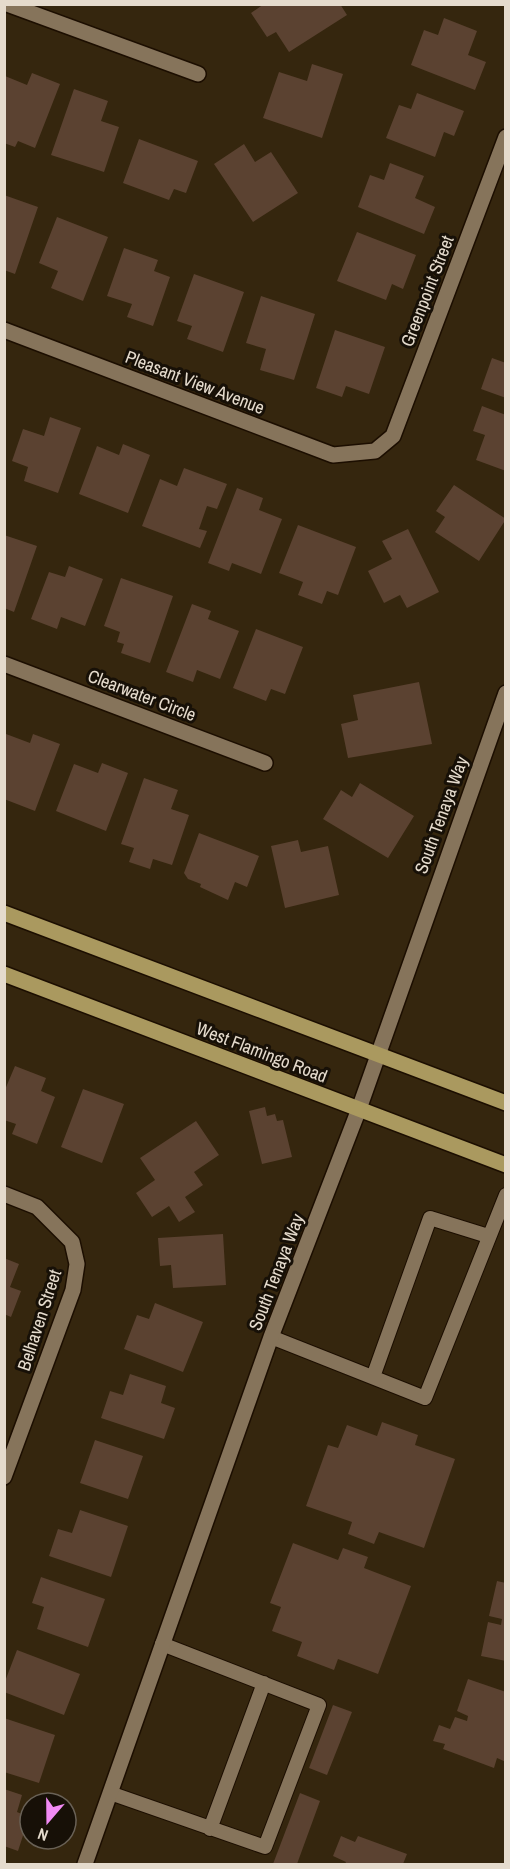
<svg xmlns="http://www.w3.org/2000/svg" width="510" height="1869" viewBox="0 0 510 1869" font-family="'Archivo Narrow',sans-serif">
<style>
.building{fill:#5b4231}
.lines{fill:none;stroke-linecap:round;stroke-linejoin:round}
.service-casing{stroke:#1c0e00;stroke-width:16}
.minor-casing{stroke:#1c0e00;stroke-width:18}
.tertiary-casing{stroke:#1c0e00;stroke-width:18}
.primary-casing{stroke:#1c0e00;stroke-width:18}
.service{stroke:#86745b;stroke-width:14}
.minor{stroke:#86745b;stroke-width:15}
.tertiary{stroke:#86745b;stroke-width:15}
.primary{stroke:#aa995f;stroke-width:15}
.labels{text-anchor:middle;dominant-baseline:central;stroke-width:6;stroke-linejoin:round;paint-order:stroke}
.street-label{font-size:18px;fill:#e5dbcd;stroke:#171007}
</style>
<rect width="100%" height="100%" fill="#35260e"/>
<path class="building" d="M264,4h76l7,11 -58,37 -13,-20 -9,5 -16,-24z
M444,18l33,13 -9,24 18,7 -11,28 -64,-25 13,-35 14,5z
M312,64l31,10 -21,64 -59,-20 16,-46 28,9z
M32,73l28,11 -25,64 -17,-7 -3,6 -11,-4v-66l1,-1 22,9z
M74,89l34,12 -7,20 18,6 -15,45 -53,-17z
M417,93l47,18 -10,25 -10,-4 -9,25 -49,-19 13,-33 12,4z
M139,139l59,22 -12,32 -12,-4 -5,11 -46,-17z
M244,144l11,18 16,-10 27,41 -45,29 -39,-58z
M390,163l34,13 -9,22 20,9 -11,27 -66,-27 12,-32 14,5z
M4,195l34,12 -23,67 -11,-4z
M57,217l51,20 -25,64 -32,-13 7,-17 -19,-8z
M357,232l59,23 -13,34 -11,-5 -6,16 -49,-19z
M124,248l34,12 -4,11 16,6 -17,49 -26,-9 5,-13 -25,-8z
M194,274l50,18 -21,60 -36,-13 5,-13 -15,-5z
M261,296l54,18 -21,66 -34,-10 6,-21 -20,-6z
M335,330l50,17 -16,47 -23,-8 -4,11 -26,-9z
M492,358l14,5v35l-25,-9z
M482,406l24,9v56l-30,-11 9,-25 -12,-4z
M50,417l31,11 -23,65 -34,-12 4,-14 -16,-6 11,-32 21,7z
M123,444l27,11 -22,58 -49,-19 18,-48 22,9z
M184,468l43,16 -10,25 -10,-3 -8,23 8,2 -7,17 -58,-22 18,-47 17,7z
M454,485l52,34 -27,42 -44,-29 10,-15 -9,-6z
M237,488l26,10 -4,12 23,9 -21,55 -29,-11 -3,8 -21,-8z
M298,525l58,22 -18,48 -11,-4 -5,13 -24,-9 5,-13 -24,-9z
M408,529l31,63 -32,16 -7,-13 -16,8 -16,-32 24,-12 -10,-18z
M4,535l33,11 -23,66 -10,-4z
M69,566l34,13 -18,47 -24,-9 -4,12 -26,-10 18,-47 16,5z
M121,578l52,18 -23,67 -29,-10 3,-9 -7,-2 3,-10 -16,-6z
M192,604l19,7 -3,8 31,12 -19,48 -23,-9 -4,12 -27,-10z
M256,629l47,18 -18,47 -14,-5 -5,12 -33,-13z
M419,682l13,62 -84,14 -7,-34 17,-4 -5,-25z
M6,734l24,9 3,-9 27,10 -25,67 -31,-12 2,-14 -2,-1v-46z
M102,763l26,10 -22,58 -50,-20 18,-47 24,9z
M144,778l34,12 -7,19 18,6 -17,50 -19,-6 -3,10 -21,-7 5,-14 -13,-4z
M360,783l54,33 -26,42 -65,-39 18,-29 11,7z
M199,833l60,23 -12,31 -12,-5 -7,18 -28,-13 1,-3 -13,-5 -4,-6z
M298,840l3,12 27,-6 11,49 -54,13 -14,-62z
M15,1066l31,12 -5,13 14,6 -18,47 -25,-10 4,-10 -12,-4v-28z
M83,1089l41,15 -22,59 -41,-16z
M265,1107l2,9 8,-2 2,7 6,-1 9,37 -30,7 -13,-53z
M196,1121l23,34 -25,17 9,13 -18,12 10,15 -16,10 -10,-16 -17,11 -16,-24 19,-13 -15,-22z
M223,1234l3,51 -53,3 -2,-23 -11,1 -2,-28z
M4,1258l15,6 -9,23 11,4 -10,26 -7,-3z
M155,1303l48,19 -20,50 -59,-23 13,-34 12,4z
M130,1374l36,12 -5,17 14,5 -11,31 -63,-21 9,-27 13,4z
M382,1422l36,13 -3,10 40,14 -31,89 -45,-16 -5,12 -26,-10 4,-12 -46,-16 22,-61 10,3 9,-23 30,11z
M95,1440l48,16 -15,43 -48,-16z
M80,1510l48,16 -17,51 -62,-21 9,-27 14,4z
M293,1543l45,17 5,-12 25,9 -4,11 47,18 -33,88 -40,-15 -4,11 -37,-14 5,-14 -30,-11 9,-24 -11,-4z
M41,1577l64,22 -17,48 -51,-18 7,-22 -12,-4z
M497,1581l9,2v78l-25,-5 7,-34 13,3 1,-6 -13,-3z
M17,1650l63,24 -16,41 -60,-23v-8z
M468,1679l38,13v70l-9,-4 -3,10 -51,-19 2,-5 -12,-3 6,-16 11,4 5,-12 12,4 1,-5 -11,-5z
M333,1705l19,7 -25,63 -18,-7z
M4,1718l51,17 -16,48 -35,-11z
M4,1789l18,6 -5,17 12,5 -11,34 -14,-5z
M300,1793l20,8 -23,63h-24z
M341,1836l14,6 3,-6 49,18 -4,10h-58l1,-2 -13,-6z"/>
<g class="lines">
<g class="service-casing">
<path id="service" d="M271,1337l154,61 81,-203
M373,1377l57,-159 58,18
M110,1793l155,54 54,-142 -157,-61
M210,1829l54,-146"/>
</g>
<g class="minor-casing">
<path id="minor" d="M7,4l191,70
M4,330l329,125 42,-4 18,-15 113,-299
M4,664l261,99
M4,1194l33,13 35,35 5,22 -4,26 -69,187"/>
</g>
<g class="tertiary-casing">
<path id="tertiary" d="M85,1864l186,-527 88,-228 147,-416"/>
</g>
<g class="primary-casing">
<path id="primary" d="M4,913l502,190
M4,974l502,191"/>
</g>
<use href="#service" class="service"/>
<use href="#minor" class="minor"/>
<use href="#tertiary" class="tertiary"/>
<use href="#primary" class="primary"/>
</g>
<g class="labels">
<g class="street-label">
<text transform="translate(427 291) rotate(-69)">Greenpoint Street</text>
<text transform="translate(195 382) rotate(21)">Pleasant View Avenue</text>
<text transform="translate(142 695) rotate(21)">Clearwater Circle</text>
<text transform="translate(441 815) rotate(-70)">South Tenaya Way</text>
<text transform="translate(262 1052) rotate(21)">West Flamingo Road</text>
<text transform="translate(276 1272) rotate(-69)">South Tenaya Way</text>
<text transform="translate(39 1320) rotate(-72)">Belhaven Street</text>
</g>
</g>
<rect width="510" height="1869" fill="none" stroke="#e5dbcd" stroke-width="12"/>
<g transform="translate(48 1821) rotate(200)"><circle r="28" fill="#171007" stroke="#696156" stroke-width="1.5"/>
<path d="M0-4.5L10 22L0 15L-10 22Z" fill="#f18af4"/>
<text y="-9" font-size="16" font-weight="bold" text-anchor="middle" fill="#e5dbcd">N</text>
</g>
</svg>
